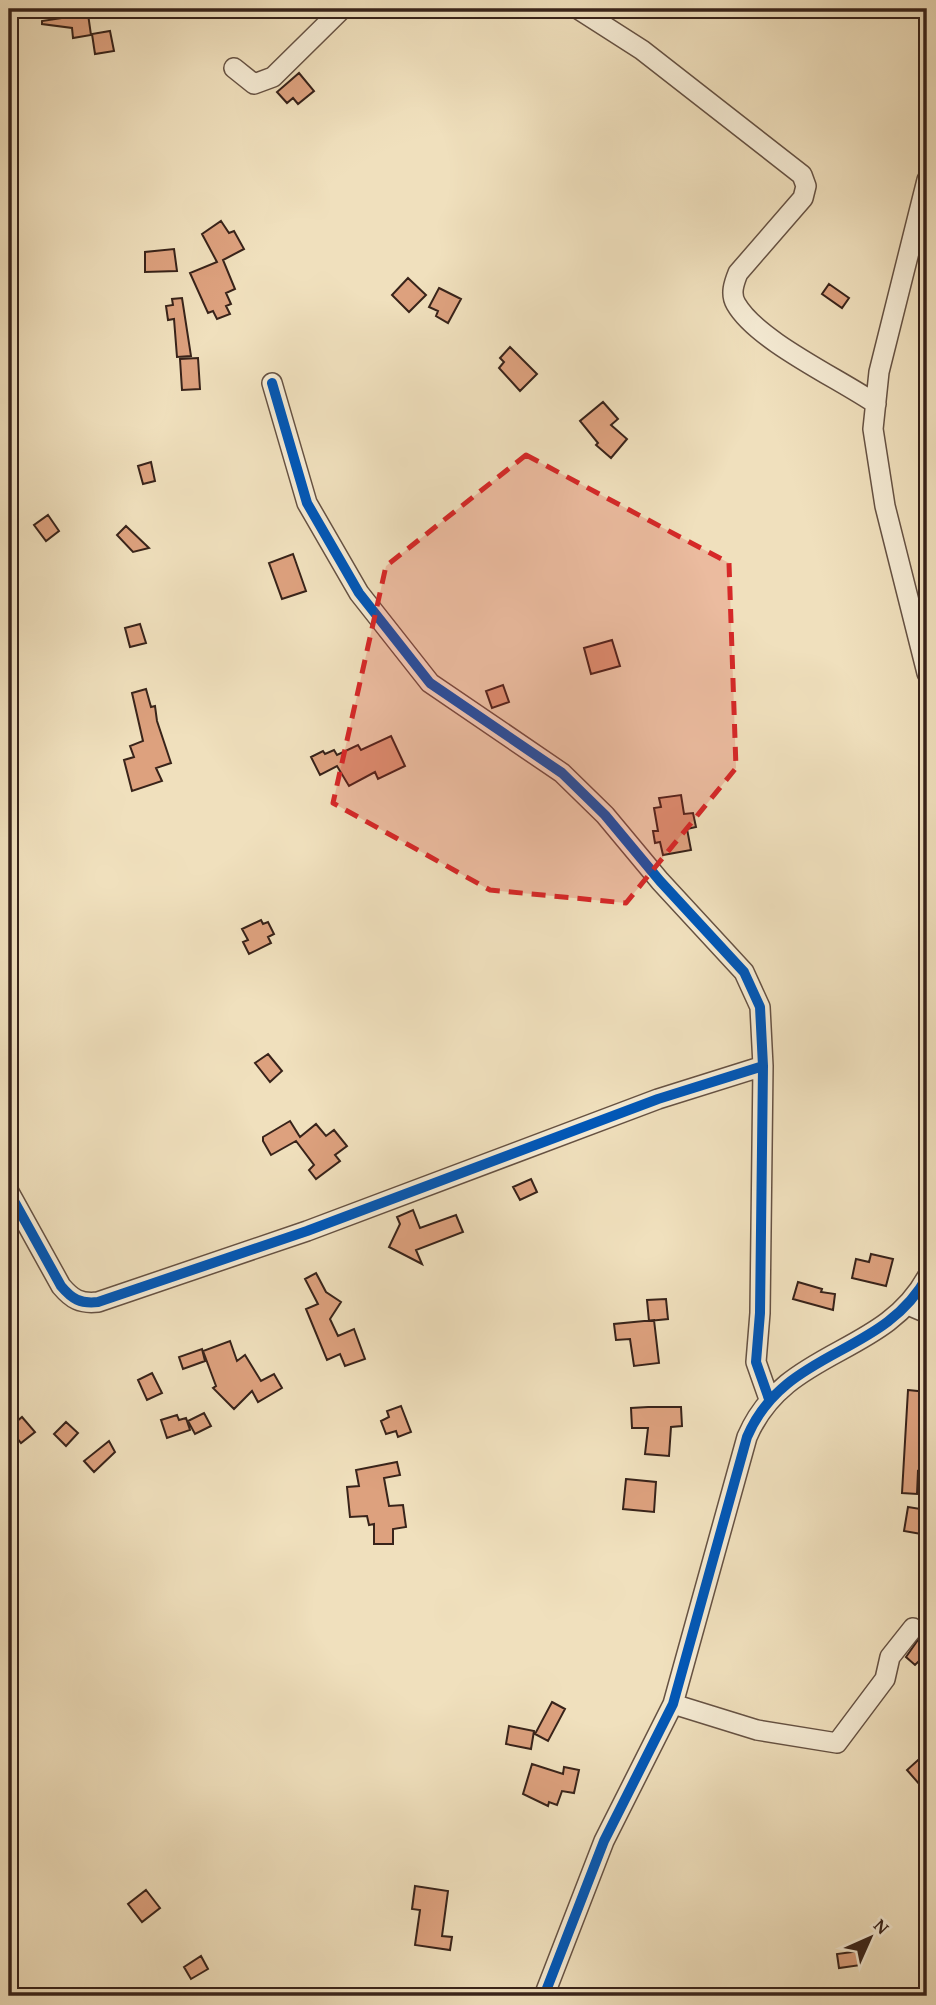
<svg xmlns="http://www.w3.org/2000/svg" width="936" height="2005" viewBox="0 0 936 2005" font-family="'Gentium Book Plus',serif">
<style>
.building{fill:#dda17e;stroke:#38231a;stroke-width:2}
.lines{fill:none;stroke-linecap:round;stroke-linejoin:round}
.street-casing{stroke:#665243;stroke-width:22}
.street{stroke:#f5ebd4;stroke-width:19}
.cycleway-casing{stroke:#f5ebd4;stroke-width:15}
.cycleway{stroke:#0057b8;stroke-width:10}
.marked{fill:#d62828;fill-opacity:0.2;stroke:#d62828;stroke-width:5;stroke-dasharray:14 9;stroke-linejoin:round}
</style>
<rect width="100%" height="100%" fill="#f0e0bd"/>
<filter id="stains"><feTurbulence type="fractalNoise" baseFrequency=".00286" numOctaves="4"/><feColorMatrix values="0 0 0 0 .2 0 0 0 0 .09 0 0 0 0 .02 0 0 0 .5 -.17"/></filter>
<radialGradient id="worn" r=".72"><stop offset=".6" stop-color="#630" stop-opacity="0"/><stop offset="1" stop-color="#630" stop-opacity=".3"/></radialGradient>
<path class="building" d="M88,14l3,21 -18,3 -1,-10 -30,-4v-3z
M110,31l4,20 -19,3 -3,-20z
M299,73l15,18 -16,13 -5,-6 -6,5 -10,-11z
M221,221l8,12 5,-2 10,18 -21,11 12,29 -9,4 5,11 -5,2 4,8 -13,5 -4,-8 -5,2 -18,-40 27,-11 -15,-28z
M174,249l3,22 -32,1v-20z
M408,278l18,17 -17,17 -17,-17z
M829,284l20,14 -7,10 -20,-14z
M439,288l22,11 -13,24 -12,-7 2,-5 -9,-4z
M182,298l9,58 -14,1 -3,-38 -6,1 -2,-14 7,-1 -1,-6z
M510,347l27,27 -17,17 -21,-23 5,-6 -4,-4z
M198,358l2,31 -18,1 -2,-31z
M603,402l15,17 -7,6 16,14 -16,19 -15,-13 2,-2 -18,-22z
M151,462l4,19 -12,3 -5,-18z
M48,515l11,16 -13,10 -12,-16z
M126,526l23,22 -16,4 -16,-17z
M293,554l13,37 -24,8 -13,-36z
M140,624l6,19 -16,4 -5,-19z
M612,640l8,26 -29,8 -7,-26z
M503,685l6,17 -17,6 -6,-17z
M146,689l5,18 4,-1 2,15 14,42 -15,5 6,13 -30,10 -8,-31 10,-3 -4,-11 13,-5 -11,-48z
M391,736l14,30 -27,13 -3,-7 -26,14 -12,-20 -17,9 -9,-18 12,-6 2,3 9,-4 3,5 21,-10 3,5z
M681,795l3,19 9,-1 3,14 -9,2 4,21 -28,5 -3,-13 -5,1 -2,-12h5l-4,-23 7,-1 -2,-9z
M261,920l2,4 5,-2 6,12 -6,3 3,6 -22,11 -6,-12 5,-2 -6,-11z
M268,1054l14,17 -12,11 -15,-19z
M290,1121l10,16 16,-13 10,12 8,-6 13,16 -12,9 5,6 -24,18 -7,-9 5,-5 -18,-24 -25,14 -8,-14v-4z
M531,1179l6,13 -17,8 -7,-13z
M413,1210l7,18 36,-13 7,17 -47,18 6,14 -33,-17 11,-23 -3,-7z
M871,1254l22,5 -7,27 -34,-8 4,-19 13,3z
M316,1273l10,19 15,10 -11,17 8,17 16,-7 11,30 -20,7 -5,-12 -13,6 -21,-51 12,-5 -13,-25z
M798,1282l24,7 -1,3 14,2 -2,16 -40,-11z
M666,1299l2,20 -19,2 -2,-21z
M654,1320l5,43 -25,3 -4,-27 -14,1 -2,-16z
M230,1341l7,20 8,-6 16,26 13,-7 8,14 -24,14 -6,-11 -18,18 -21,-21 3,-2 -13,-35z
M202,1349l3,12 -22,8 -4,-12z
M152,1373l10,20 -15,7 -9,-20z
M908,1390l19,2 -2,80 -7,-1 -1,23 -15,-1z
M401,1406l10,26 -13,5 -2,-6 -10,3 -5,-13 8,-4 -2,-6z
M648,1407h33l1,19 -11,1 -2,29 -24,-2 3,-26h-16l-1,-20z
M204,1413l7,13 -16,8 -7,-13z
M177,1415l2,5 7,-2 4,12 -23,8 -6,-18z
M22,1417l13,15 -14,11 -12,-15z
M66,1422l12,11 -12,13 -12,-12z
M109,1441l6,11 -21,20 -10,-11z
M397,1462l3,13 -16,3 5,28 14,-1 3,22 -13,2v15h-19v-20l-5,1 -2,-9 -17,1 -3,-30 12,-1 -3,-16z
M626,1479l30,3 -2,30 -31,-3z
M908,1507l19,3v25l-23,-4z
M927,1627v26l-12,12 -9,-8z
M552,1702l13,7 -17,32 -13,-7z
M509,1726l25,5 -3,18 -25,-5z
M927,1752v41l-20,-23z
M532,1764l31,10 1,-7 15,3 -5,23 -12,-2 -5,14 -8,-3 -1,4 -25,-12z
M415,1886l33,5 -6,45 10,1 -2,13 -35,-5 5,-35 -8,-1z
M146,1890l14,18 -18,14 -14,-18z
M860,1951l1,14 -22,3 -2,-14z
M201,1956l7,13 -17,10 -7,-12z"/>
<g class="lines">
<g class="street-casing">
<path id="street" d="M578,9l64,41 160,125 4,11 -3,12 -65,75c-4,10 -8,21 -2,31 21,37 104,75 140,100
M234,68l20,16 19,-7 69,-68
M927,180l-48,192 -6,57 12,77 42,167
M272,383l35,120 52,90 71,90 132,90 43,42 55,66 84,91 16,35 3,59 -3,247 -4,49 13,37
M9,1192l52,94c11,13 19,18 37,16l209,-71 351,-132 105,-33
M908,1305l19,8
M673,1704l84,26 80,13 48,-64 5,-22 23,-29
M544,1996l60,-155 69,-137 74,-267c38,-89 136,-80 180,-160"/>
</g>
<use href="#street" class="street"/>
<g class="cycleway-casing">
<path id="cycleway" d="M272,383l35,120 52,90 71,90 132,90 43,42 55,66 84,91 16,35 3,59 -3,247 -4,49 13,37
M9,1192l52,94c11,13 19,18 37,16l209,-71 351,-132 105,-33
M544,1996l60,-155 69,-137 74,-267c38,-89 136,-80 180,-160"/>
</g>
<use href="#cycleway" class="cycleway"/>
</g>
<path class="marked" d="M526,455l203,108 7,205 -110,135 -136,-13 -157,-87 53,-237z"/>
<rect width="936" height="2005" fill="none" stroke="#f0e0bd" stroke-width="35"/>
<rect x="10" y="10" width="915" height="1984" fill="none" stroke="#38231a" stroke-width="3.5"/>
<rect x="18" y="18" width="901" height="1970" fill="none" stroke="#38231a" stroke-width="2"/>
<g transform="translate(870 1938) rotate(45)" stroke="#f5ebd4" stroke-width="5" paint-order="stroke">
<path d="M0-5L12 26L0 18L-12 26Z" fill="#38231a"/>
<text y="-10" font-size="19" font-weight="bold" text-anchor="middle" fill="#38231a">N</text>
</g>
<rect width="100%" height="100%" filter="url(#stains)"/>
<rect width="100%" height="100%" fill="url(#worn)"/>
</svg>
